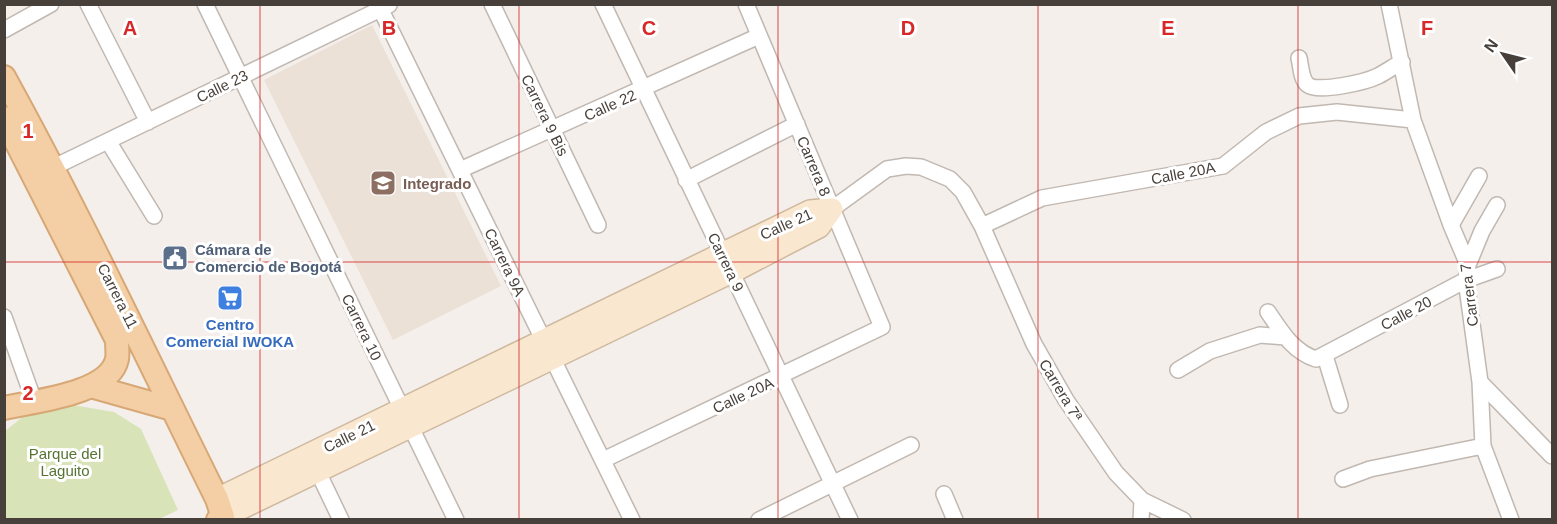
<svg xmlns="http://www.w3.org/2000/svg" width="1557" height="524" viewBox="0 0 1557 524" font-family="Arial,sans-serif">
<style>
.education{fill:#ebe1d6}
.green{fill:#d8e3b8}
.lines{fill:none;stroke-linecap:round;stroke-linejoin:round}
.street-casing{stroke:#c1b8b1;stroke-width:18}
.secondary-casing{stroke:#ceb99f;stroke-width:24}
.primary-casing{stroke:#d7a875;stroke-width:26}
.street{stroke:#fff;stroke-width:15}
.secondary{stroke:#f9e7cf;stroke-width:21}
.primary{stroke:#f4cea4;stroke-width:22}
.grid{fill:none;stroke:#d62828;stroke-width:1.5;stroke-opacity:0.55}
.labels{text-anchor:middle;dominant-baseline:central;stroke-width:6;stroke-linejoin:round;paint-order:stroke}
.street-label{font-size:15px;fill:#473f39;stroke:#fff}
.education-label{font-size:15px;font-weight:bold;fill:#785e54;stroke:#fff;text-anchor:start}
.service-label{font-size:15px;font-weight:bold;fill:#4e5e75;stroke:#fff;text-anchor:start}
.shop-label{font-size:15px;font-weight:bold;fill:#366cbe;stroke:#fff}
.park-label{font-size:15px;fill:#577332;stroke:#fff}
.grid-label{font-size:20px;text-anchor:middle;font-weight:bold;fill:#d62828;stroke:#fff;stroke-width:6;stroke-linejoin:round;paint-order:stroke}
</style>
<rect width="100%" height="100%" fill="#f4efeb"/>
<path class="education" d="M372,25l129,261 -108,54 -129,-260z"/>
<path class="green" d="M55,402l59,10 27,17 37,81 -19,9 -154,1v-89l19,-15z"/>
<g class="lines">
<g class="street-casing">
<path id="street" d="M88,4l60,118
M205,4l251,516
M378,4l254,516
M492,4l106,221
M603,4l247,516
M1389,4l24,116 38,105 17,40 -2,15 14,102 3,64 28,74
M4,30l47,-26
M1299,58c2,8 2,22 9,27 10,8 58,-3 70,-9 8,-4 16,-10 24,-14
M108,141l46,75
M54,167l335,-162
M460,170l299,-134
M686,180l111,-56
M832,209l55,-40 19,-3 15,1 29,12 13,13 19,34 52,118 32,56 50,73 26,27 41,20
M1451,225l28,-49
M982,226l60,-28 181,-32 43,-34 33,-16 38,-4 76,8
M1468,265l14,-34 15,-26
M1268,312c13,19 25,40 48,47l150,-79 31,-11
M4,317l30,84
M1325,356l15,49
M1178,370l32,-19 50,-16 25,2
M1480,382l72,74
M603,460l279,-133 -136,-323
M318,472l23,48
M1343,479l27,-10 113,-23
M944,494l11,26
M759,520l152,-75
M1141,520l1,-20"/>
</g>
<g class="secondary-casing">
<path id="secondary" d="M217,499l593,-288 22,-2
M224,520l-1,-3 517,-249 79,-41 13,-18"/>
</g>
<g class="primary-casing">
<path id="primary" d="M4,77c76,138 143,281 213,422l6,18 -5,3
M4,118l113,222c0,6 1,14 0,19 -7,35 -83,42 -113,49
M94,387l78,22"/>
</g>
<use href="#street" class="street"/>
<use href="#secondary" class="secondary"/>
<use href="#primary" class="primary"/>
</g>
<path class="grid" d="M260,4v516M519,4v516M778,4v516M1038,4v516M1298,4v516M4,262h1548"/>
<defs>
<g id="school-square" transform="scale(1.35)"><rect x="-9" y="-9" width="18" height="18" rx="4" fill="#8d6e63" stroke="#fff"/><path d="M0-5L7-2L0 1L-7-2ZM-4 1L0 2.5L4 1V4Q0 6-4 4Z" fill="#fff"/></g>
<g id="civic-square" transform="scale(1.35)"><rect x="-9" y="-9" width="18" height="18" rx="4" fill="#5c6f8a" stroke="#fff"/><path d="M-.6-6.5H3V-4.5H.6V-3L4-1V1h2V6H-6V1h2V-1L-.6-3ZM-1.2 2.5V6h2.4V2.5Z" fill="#fff"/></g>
<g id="supermarket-square" transform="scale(1.35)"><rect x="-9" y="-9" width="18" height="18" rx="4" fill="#3f7fe0" stroke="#fff"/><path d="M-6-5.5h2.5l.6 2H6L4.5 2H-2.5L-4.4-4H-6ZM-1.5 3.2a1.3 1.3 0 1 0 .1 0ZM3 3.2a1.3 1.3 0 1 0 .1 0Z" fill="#fff"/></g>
</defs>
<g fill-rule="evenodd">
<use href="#school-square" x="383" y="183"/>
<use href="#civic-square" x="175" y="258"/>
<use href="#supermarket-square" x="230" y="298"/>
</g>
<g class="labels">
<g class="street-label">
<text transform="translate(222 86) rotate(-26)">Calle 23</text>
<text transform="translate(610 105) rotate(-24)">Calle 22</text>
<text transform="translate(545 115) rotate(64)">Carrera 9 Bis</text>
<text transform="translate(814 166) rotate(67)">Carrera 8</text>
<text transform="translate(1183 173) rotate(-11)">Calle 20A</text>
<text transform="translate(786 224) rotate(-24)">Calle 21</text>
<text transform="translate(505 262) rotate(64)">Carrera 9A</text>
<text transform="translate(726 262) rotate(64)">Carrera 9</text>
<text transform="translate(1469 295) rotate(-97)">Carrera 7</text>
<text transform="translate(118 296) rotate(63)">Carrera 11</text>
<text transform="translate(1406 313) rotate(-28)">Calle 20</text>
<text transform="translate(362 327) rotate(64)">Carrera 10</text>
<text transform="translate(1061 390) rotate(59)">Carrera 7ª</text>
<text transform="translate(743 395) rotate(-25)">Calle 20A</text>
<text transform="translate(349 436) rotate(-26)">Calle 21</text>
</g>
<g class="education-label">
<text x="403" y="183">Integrado</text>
</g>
<g class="service-label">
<text x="195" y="249">Cámara de<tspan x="195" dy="17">Comercio de Bogotá</tspan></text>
</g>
<g class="shop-label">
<text x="230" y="324">Centro<tspan x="230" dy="17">Comercial IWOKA</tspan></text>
</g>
<g class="park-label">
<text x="65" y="453">Parque del<tspan x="65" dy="17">Laguito</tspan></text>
</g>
</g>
<g class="grid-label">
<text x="130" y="35">A</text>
<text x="389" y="35">B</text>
<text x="649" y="35">C</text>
<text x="908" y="35">D</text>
<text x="1168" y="35">E</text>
<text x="1427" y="35">F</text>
<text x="28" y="138">1</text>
<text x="28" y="400">2</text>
</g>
<rect width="1557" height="524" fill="none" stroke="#473f39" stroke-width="12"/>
<g transform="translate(1503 54) rotate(305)" stroke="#ffffff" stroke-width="4.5" paint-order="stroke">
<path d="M0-4.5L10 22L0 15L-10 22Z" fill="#473f39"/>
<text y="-9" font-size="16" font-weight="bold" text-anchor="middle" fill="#473f39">N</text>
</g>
</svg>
